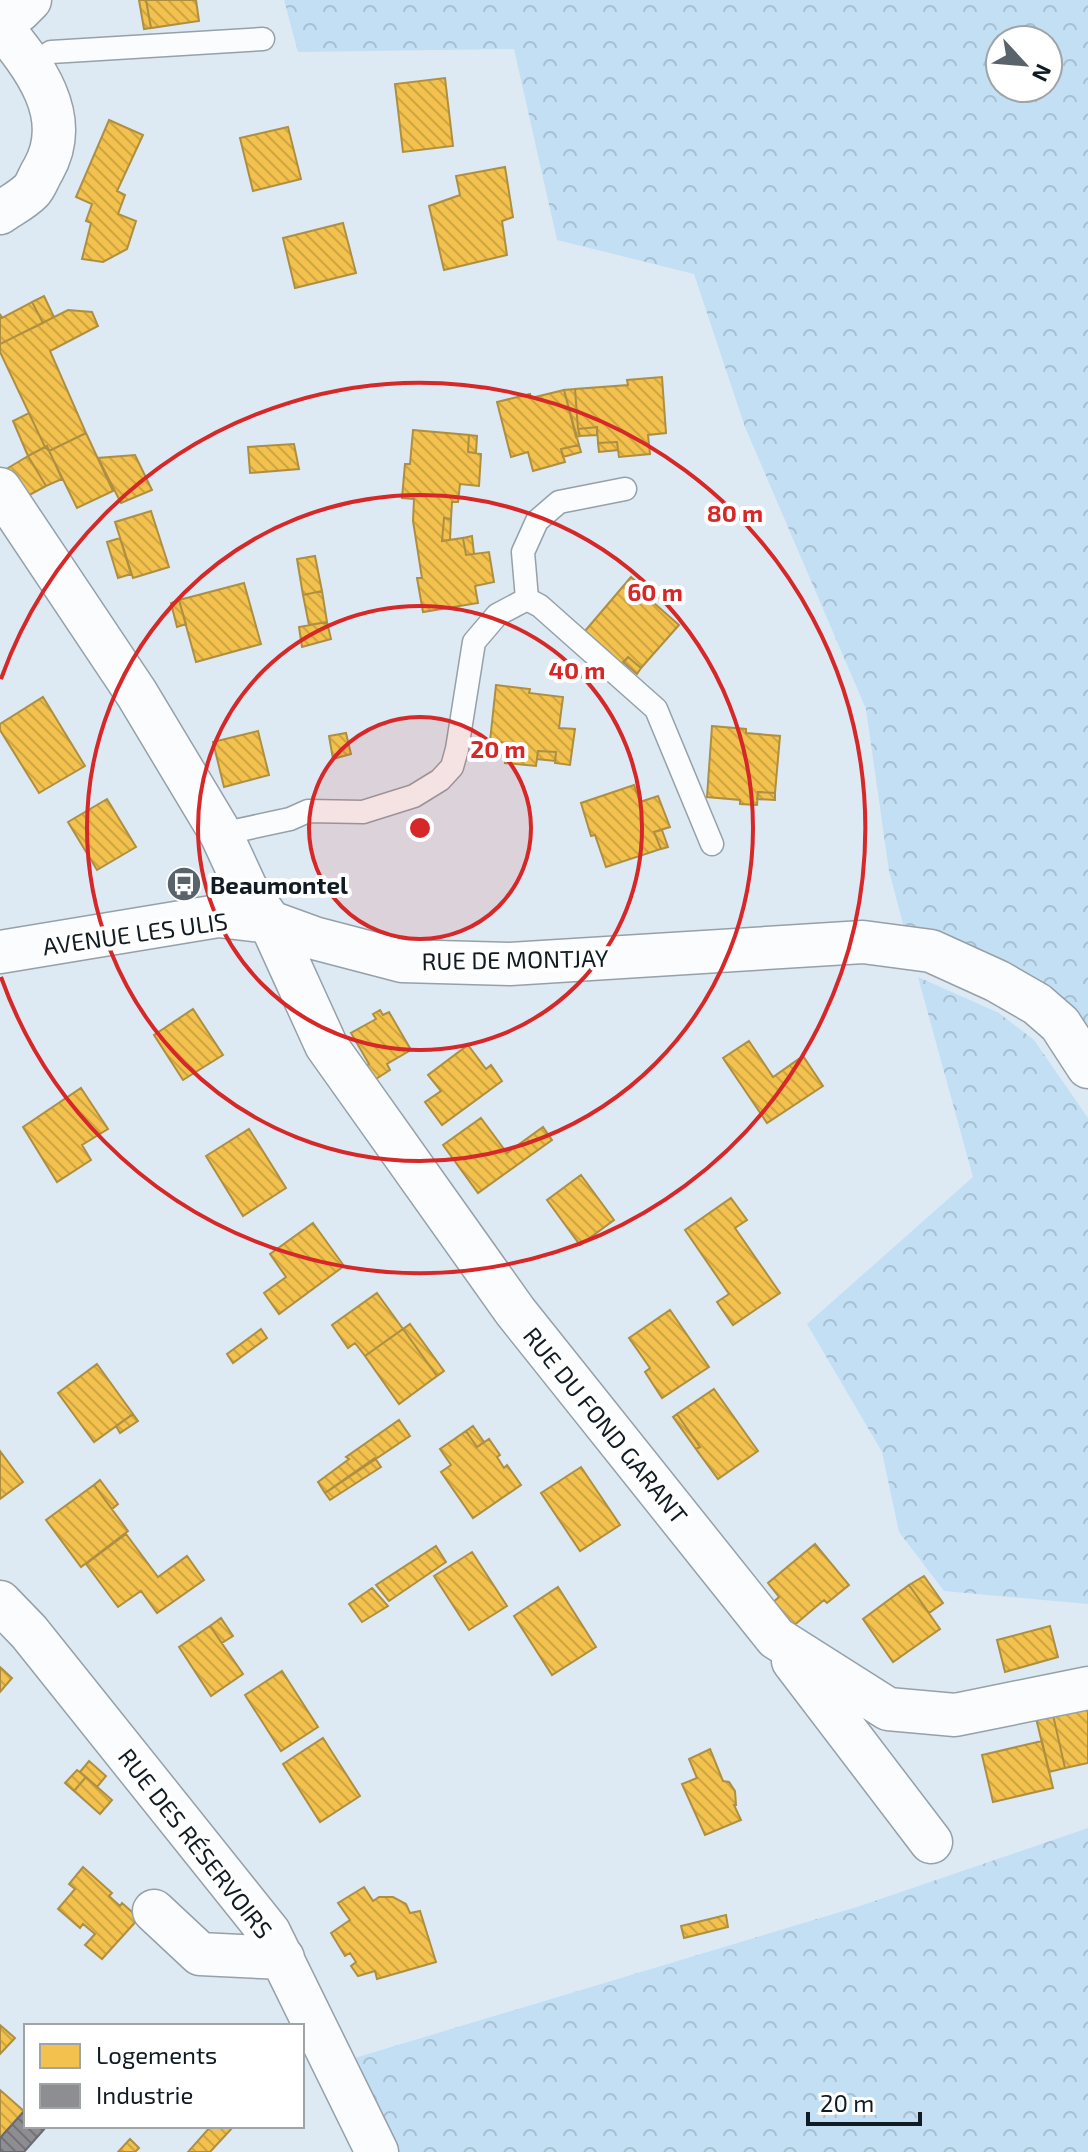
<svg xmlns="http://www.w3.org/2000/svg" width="1088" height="2152" viewBox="0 0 1088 2152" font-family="'Exo 2',sans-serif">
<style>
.forest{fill:url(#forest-crowns);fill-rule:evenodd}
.homes{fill:url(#homes-back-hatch);stroke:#ae8f41;stroke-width:2}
.industry{fill:url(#industry-back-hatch);stroke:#686b71;stroke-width:2}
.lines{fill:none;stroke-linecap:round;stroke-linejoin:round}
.lane-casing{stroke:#96a0a8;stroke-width:25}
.street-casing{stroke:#96a0a8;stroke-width:45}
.lane{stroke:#fafcfd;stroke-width:22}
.street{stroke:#fafcfd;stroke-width:42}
.ring{fill:none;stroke:#d62828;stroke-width:4}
.labels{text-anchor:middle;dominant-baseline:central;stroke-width:8;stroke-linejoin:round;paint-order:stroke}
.poi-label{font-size:24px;font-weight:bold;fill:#101b23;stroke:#fff;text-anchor:start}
.street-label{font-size:24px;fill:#101b23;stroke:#fff}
.centre{fill:#d62828;stroke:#fff;stroke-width:4}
.ring-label{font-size:24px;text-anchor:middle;font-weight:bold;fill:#d62828;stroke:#fff;stroke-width:8;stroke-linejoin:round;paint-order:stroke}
</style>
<defs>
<pattern id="forest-crowns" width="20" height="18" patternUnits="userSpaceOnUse" patternTransform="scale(2)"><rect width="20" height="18" fill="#c3dff4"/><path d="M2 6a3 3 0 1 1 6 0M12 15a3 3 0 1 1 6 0" fill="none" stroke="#a6bfd1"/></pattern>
<pattern id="homes-back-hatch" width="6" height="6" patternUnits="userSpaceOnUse" patternTransform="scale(2)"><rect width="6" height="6" fill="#f2c14e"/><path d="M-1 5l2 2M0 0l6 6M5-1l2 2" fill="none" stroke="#cea544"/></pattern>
<pattern id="industry-back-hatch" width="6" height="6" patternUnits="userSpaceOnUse" patternTransform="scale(2)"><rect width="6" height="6" fill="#8d8d92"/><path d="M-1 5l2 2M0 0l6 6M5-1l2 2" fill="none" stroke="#727277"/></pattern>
</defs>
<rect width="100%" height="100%" fill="#ddeaf3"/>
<path class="forest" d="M284,0h804v1036l-182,-101 -17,-64 -23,-162 -121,-282 -51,-153 -137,-34 -43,-191 -216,3zM1000,40h48v48h-48z
M918,977l81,36 35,27 54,78v486l-144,-13 -45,-59 -17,-80 -75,-128 166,-147z
M1088,1828v324h-695l-45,-92 512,-154z"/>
<path class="homes" d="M139,0h7l5,28 -7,1z
M146,0h50l3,21 -48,7z
M445,78l8,68 -50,6 -8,-68z
M109,120l34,15 -26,56 8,4 -7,19 18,7 -9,28 -24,13 -21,-3 9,-36 -5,-2 6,-17 -16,-7z
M288,127l13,52 -48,12 -13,-53z
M505,167l8,50 -11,4 5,34 -63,15 -15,-64 31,-11 -4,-19z
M343,223l13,50 -61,15 -12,-50z
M44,296l10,21 -11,6 -11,-21z
M32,302l11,21 -43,21v-30l2,4z
M68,310l24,2 6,14 -48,25 36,82 -37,18 -4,-4 -45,-95v-8z
M662,377l4,56 -18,2 2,19 -31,3 -2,-15 -19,1 -1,-16 -19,2 -3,-40 53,-4 -1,-5z
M575,389l3,40 2,7 -4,1 -12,-47z
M564,390l15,55 -18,4 4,13 -32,9 -5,-19 -17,5 -14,-55 33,-8 1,4z
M29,413l16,34 -17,9 -15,-35z
M597,427v8l-17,1 -2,-7z
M413,430l56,5 -1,17 13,2 -2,32 -19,-2 -2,18h-6l-1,17 -7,-1 -2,23 21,-3 3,17 23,-3 5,30 -19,4 3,17 -55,9 -6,-34h5l-9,-57 1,-22 -12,-1 3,-34h5z
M86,433l27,58 -36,17 -28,-57z
M469,435l8,1 -1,17 -8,-1z
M617,442l1,8 -19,2 -1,-9z
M294,444l5,25 -49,4 -2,-26z
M579,445l2,7 -18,5 -2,-8z
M47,446l15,33 -16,7 -18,-30z
M135,455l17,35 -31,13 -23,-45z
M28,456l18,30 -24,13 -19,-28z
M151,511l18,56 -36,11 -18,-56z
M444,518l7,1 -1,21 -8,1z
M472,536l2,18 -8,1 -3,-17z
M120,538l11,36 -13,4 -11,-36z
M315,556l7,35 -19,4 -6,-36z
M631,577l25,22 -2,4 25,22 -38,43 -13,-11 -9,11 -12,-11 3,-4 -25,-22z
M244,583l17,61 -65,18 -17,-62z
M322,591l5,31 -18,3 -6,-30z
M179,600l7,24 -9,3 -6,-24z
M327,622l4,17 -29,8 -3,-20z
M628,657l13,11 -4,6 -14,-12z
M496,685l34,4 -1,4 34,4 -4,31 16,1 -5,36 -15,-2 1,-11 -18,-1 -2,15 -31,-3 2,-20 -17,-2z
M43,697l42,69 -46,27 -39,-63v-6z
M712,726l34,3v4l34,3 -5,57 -17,-1 -1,13 -17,-1v-4l-33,-3z
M258,731l11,44 -45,12 -11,-45z
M346,733l5,21 -18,5 -4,-23z
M538,751l18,1 -1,9 -18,-2z
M634,785l6,17 18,-6 12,31 -16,5 7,17 -55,18 -11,-32 -4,1 -10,-33z
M758,792l17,1v7l-18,-1z
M107,799l29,48 -39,23 -29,-48z
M662,830l6,17 -7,2 -7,-17z
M193,1009l30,46 -40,25 -29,-45z
M380,1010l3,5 6,-3 22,38 -24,14 3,6 -25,16 -8,-15 12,-7 -18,-31 25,-14 -3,-5z
M749,1041l24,36 30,-21 20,30 -56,37 -44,-65z
M468,1045l18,24 5,-4 11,16 -60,44 -17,-23 16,-11 -13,-16z
M81,1088l27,41 -26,16 9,15 -34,22 -34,-55z
M481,1118l26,35 36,-26 9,13 -74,53 -35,-48z
M249,1129l37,59 -43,28 -37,-60z
M581,1175l33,45 -34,25 -33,-45z
M731,1198l16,22 -12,8 45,65 -47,32 -16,-23 12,-8 -44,-64z
M313,1223l31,43 -65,48 -15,-21 22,-16 -16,-23z
M377,1293l26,36 -38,27 -10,-13 -7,5 -16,-23z
M670,1310l39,57 -47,31 -17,-26 5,-4 -21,-30z
M410,1324l34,47 -7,5 -34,-47z
M261,1329l6,9 -34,25 -6,-9z
M403,1329l34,47 -38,28 -34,-48z
M97,1364l36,50 -39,28 -36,-49z
M714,1389l44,62 -40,28 -22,-30 4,-2 -23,-33z
M133,1414l5,7 -18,12 -4,-7z
M677,1414l23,33 -4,2 -23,-32z
M399,1420l11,16 -85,57 -7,-11 31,-23 -3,-2z
M473,1426l11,16 -7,5 -11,-16z
M466,1431l11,16 12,-8 11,16 -3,2 7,11 3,-3 14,20 -48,33 -32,-46 10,-7 -11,-16z
M0,1451l23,31 -23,17z
M375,1458l6,9 -51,33 -5,-7z
M581,1467l39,58 -40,26 -39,-58z
M100,1480l18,24 -6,5 -18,-24z
M94,1485l34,46 -47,36 -35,-47z
M126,1534l32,43 29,-21 17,24 -47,33 -16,-22 -23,16 -32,-43z
M815,1544l34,41 -22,18 -3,-3 -32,27 -20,-24 7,-6 -11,-14z
M436,1546l10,16 -57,39 -13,-16z
M472,1552l35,54 -38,24 -35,-54z
M924,1576l19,27 -14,10 -20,-28z
M909,1585l31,44 -47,33 -30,-43z
M558,1587l38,60 -44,28 -38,-59z
M372,1588l16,18 -26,16 -13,-18z
M221,1618l12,18 -11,7 -12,-17z
M210,1626l33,48 -32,22 -32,-49z
M1050,1626l8,31 -53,15 -8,-32z
M0,1667l12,11 -12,14z
M282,1671l36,56 -37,24 -36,-56z
M1088,1706v57l-23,5 -12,-53z
M1053,1715l12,53 -16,4 -13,-54z
M323,1738l37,58 -40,26 -37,-58z
M1042,1741l11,47 -60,14 -11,-47z
M710,1749l13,32 6,1 6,9 1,14h-2l7,15 -36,15 -23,-51 15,-6 -8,-19z
M89,1761l17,15 -9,11 -17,-15z
M77,1770l9,7 -12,14 -9,-8z
M86,1777l26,23 -12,14 -26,-23z
M83,1867l29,26 -3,3 11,10 2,-3 17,15 -37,41 -17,-14 10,-11 -12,-10 -3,4 -22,-19 17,-20 -6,-5z
M364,1887l9,14 6,-4h14l13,7 4,9 10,-2 16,51 -59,17 -2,-8 -17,5 -7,-10 5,-4 -6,-9 -5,3 -14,-23 19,-13 -12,-17z
M726,1915l2,12 -44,11 -3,-12z
M0,2025l15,13 -15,16z
M0,2090l24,21 -24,27z
M211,2126h23l-24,26h-22z
M130,2139l9,9 -4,4h-17z"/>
<path class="industry" d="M26,2109v17h21l-23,26h-24v-14z"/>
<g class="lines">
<g class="lane-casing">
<path id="lane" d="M33,64l18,-12 212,-13
M527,599l-4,-47 14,-31 22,-19 66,-13
M221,834l69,-15 18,-8 55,1 51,-16 26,-16 12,-13 5,-18 17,-107 23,-27 30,-16 13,7 116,103 56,135"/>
</g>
<g class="street-casing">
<path id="street" d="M0,19l19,-8 11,-11
M0,25c33,40 74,91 43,145 -4,6 -7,16 -12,21 -9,9 -21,15 -31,22
M0,489l137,205 84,140 25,54 24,34 56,123 189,266 261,327 112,71 67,6 133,-27
M0,952l218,-36 52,6 44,16 88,23 108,3 353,-22 68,9 66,30 40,23 23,20 28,43
M0,1602l29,30 240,300 108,220
M793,1661l138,181
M154,1911l46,43 83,4"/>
</g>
<use href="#lane" class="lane"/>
<use href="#street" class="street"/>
</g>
<circle cx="420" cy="828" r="111" fill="#d62828" fill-opacity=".12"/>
<g class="ring">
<circle cx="420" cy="828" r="111"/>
<circle cx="420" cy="828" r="222"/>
<circle cx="420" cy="828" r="333"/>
<path d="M1 679A445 445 0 1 1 1 977"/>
</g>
<defs>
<g id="bus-disc" transform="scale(1.8)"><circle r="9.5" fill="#58636c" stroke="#fff"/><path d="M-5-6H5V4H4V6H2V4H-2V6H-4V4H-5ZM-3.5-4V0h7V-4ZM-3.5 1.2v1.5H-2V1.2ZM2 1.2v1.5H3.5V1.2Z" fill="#fff"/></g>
</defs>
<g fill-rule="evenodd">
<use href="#bus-disc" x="184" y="884"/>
</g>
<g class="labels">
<g class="poi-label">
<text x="210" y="884">Beaumontel</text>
</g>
<g class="street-label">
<text transform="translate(135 933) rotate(-8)">AVENUE LES ULIS</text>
<text transform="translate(515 959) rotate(-1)">RUE DE MONTJAY</text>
<text transform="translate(606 1425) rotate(51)">RUE DU FOND GARANT</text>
<text transform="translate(196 1843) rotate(52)">RUE DES RÉSERVOIRS</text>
</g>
</g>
<circle cx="420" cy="828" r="12" class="centre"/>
<g class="ring-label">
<text x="735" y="522">80 m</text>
<text x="655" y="601">60 m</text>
<text x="577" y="679">40 m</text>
<text x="498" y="758">20 m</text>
</g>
<rect x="24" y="2024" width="280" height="104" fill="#ffffff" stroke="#9fa4a7" stroke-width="2"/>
<rect x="40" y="2044" width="40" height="24" fill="#f2c14e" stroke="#9fa4a7" stroke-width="2"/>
<text x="96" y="2064" font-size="24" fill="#101b23">Logements</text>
<rect x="40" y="2084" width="40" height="24" fill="#8d8d92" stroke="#9fa4a7" stroke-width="2"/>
<text x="96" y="2104" font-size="24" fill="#101b23">Industrie</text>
<g transform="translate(1024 64) rotate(116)"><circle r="38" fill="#ffffff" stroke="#9fa4a7" stroke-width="2"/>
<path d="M0-6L14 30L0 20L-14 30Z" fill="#58636c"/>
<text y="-12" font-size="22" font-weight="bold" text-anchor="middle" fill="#101b23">N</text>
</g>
<path d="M808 2112v12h112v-12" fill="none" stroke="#101b23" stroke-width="4"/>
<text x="820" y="2112" font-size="24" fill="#101b23" stroke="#ffffff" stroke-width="6" paint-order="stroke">20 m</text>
</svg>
